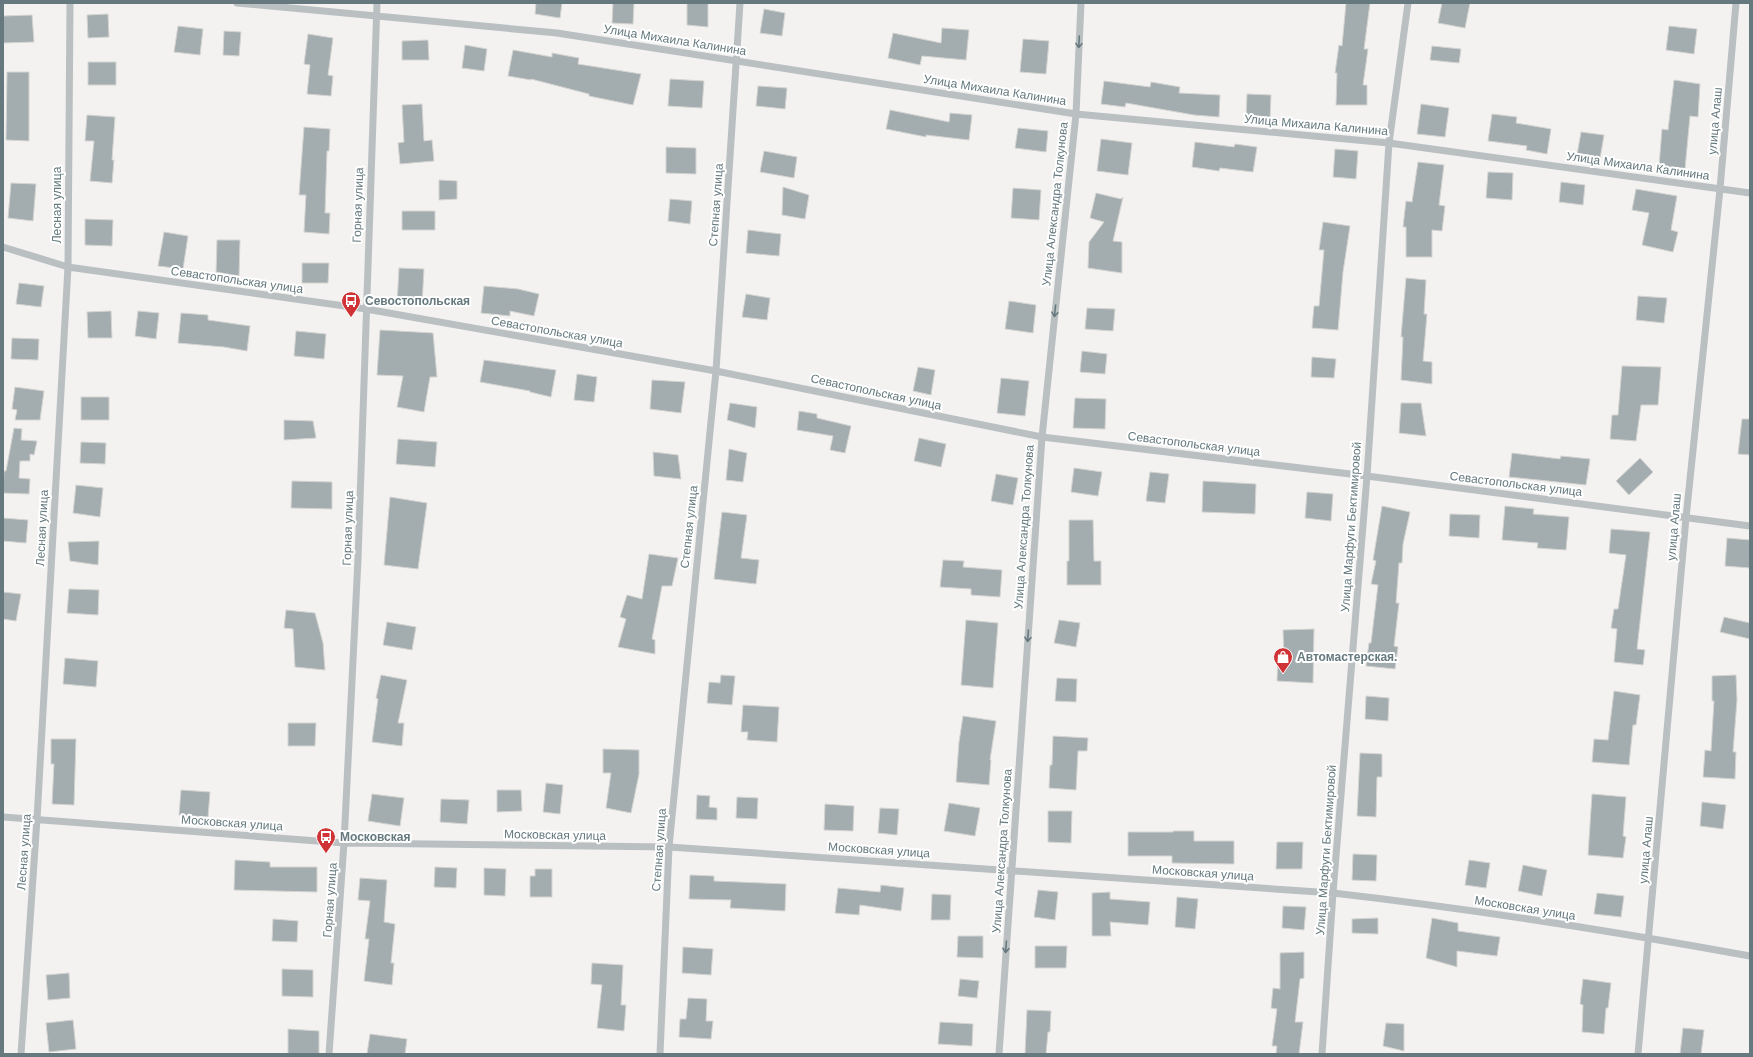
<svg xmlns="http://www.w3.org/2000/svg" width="1753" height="1057" viewBox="0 0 1753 1057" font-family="Arial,sans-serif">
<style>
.building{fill:#a3acae;stroke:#d4d4d2}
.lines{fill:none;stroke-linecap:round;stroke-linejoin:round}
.minor{stroke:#bac0c1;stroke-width:7}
.oneway{stroke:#65797e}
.labels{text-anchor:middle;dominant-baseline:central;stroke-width:4;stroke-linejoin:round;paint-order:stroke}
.street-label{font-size:12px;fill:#65797e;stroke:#fff}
.poi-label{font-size:12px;font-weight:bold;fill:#65797e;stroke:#fff;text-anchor:start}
</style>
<rect width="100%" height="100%" fill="#f3f2f0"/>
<path class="building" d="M536,3h26l-2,15 -25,-4z
M613,3h21l-1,21 -21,-1z
M687,3h21v24l-21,-2z
M1346,3h24l-6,46h4l-5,36h4v20h-31l1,-32h-2l4,-28 3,1z
M1442,3h28l-5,25 -27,-5z
M764,9l21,4 -3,23 -22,-3z
M108,14l1,23 -21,1 -1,-23z
M32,15l2,27 -31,1v-27z
M178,26l25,3 -3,26 -26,-3z
M1669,26l28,3 -3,25 -28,-4z
M942,28l27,2 -3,30 -44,-4 -2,9 -32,-7 5,-25 48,10z
M224,31l17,1 -2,24 -16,-1z
M308,34l25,4 -5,37 5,1 -2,20 -24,-2 3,-29 -6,-1z
M1023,39l26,2 -3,33 -26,-2z
M428,40l1,20h-27v-19z
M465,45l22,4 -3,22 -22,-3z
M1432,46l29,3 -2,14 -29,-3z
M513,50l39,7v-4l27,5 -1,6 63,10 -8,31 -44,-9v-2l-58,-15v1l-23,-4z
M88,62h28v23h-28z
M7,72h22v69l-23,-1z
M670,79l34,2 -2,27 -34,-2z
M1674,80l26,4 -2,33 -8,-1 -5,53 -26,-3 3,-37 6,1z
M1104,81l46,6 1,-5 29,5 -1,6 41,2 -1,22 -25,-2 -68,-12 -1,4 -24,-3z
M758,86l29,2 -2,21 -29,-3z
M1247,94l24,1 -1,25 -24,-1z
M422,104l2,37 8,-1 2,21 -34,3 -2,-21 6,-1 -2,-37z
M1421,104l28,4 -4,29 -28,-3z
M890,110l59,12 1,-9 22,2 -3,25 -43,-5v2l-40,-8z
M1492,114l25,3 -1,6 35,6 -4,25 -21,-4 1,-4 -39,-5z
M87,115l28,2 -3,43h2l-2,23 -22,-2 4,-40h-9z
M304,127l26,2 -1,22h-2l-2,62h5l-1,21 -25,-2 2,-37h-7z
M1018,128l30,3 -2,21 -31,-4z
M1581,132l23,3 -4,24 -23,-4z
M1101,139l31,4 -4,32 -31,-4z
M1195,142l39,5 1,-3 22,3 -4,25 -33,-4 -1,3 -27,-4z
M666,147l30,1v26l-30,-1z
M1335,149l23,2 -2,28 -23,-2z
M764,151l33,6 -3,21 -34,-6z
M1418,162l26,3 -5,40 6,1 -3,25 -10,-1v27h-26v-30h-3l3,-26 6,1z
M1488,172l25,1 -1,27 -26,-2z
M439,180l18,1v18l-18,1z
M1561,182l24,3 -2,20 -24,-3z
M11,183l25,1 -3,37 -25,-3z
M783,187l26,8 -4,24 -23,-4z
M1013,188l28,2 -2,30 -28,-2z
M1636,189l41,7 -6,34 7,2 -5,20 -31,-7 7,-32 -17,-3z
M1096,193l25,6 2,-2 -10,44 9,1v31l-34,-5 1,-26 15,-20 -14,-4z
M670,199l22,2 -2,23 -22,-3z
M402,211h33v19h-33z
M85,219l28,1 -1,26 -27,-1z
M1323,222l27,4 -7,46 -5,58 -26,-2 2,-22h5l5,-56h-5z
M748,230l33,4 -2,22 -33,-3z
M164,232l24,4 -5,33 -25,-3z
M217,240h23l-1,36 -23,-4z
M302,263h27l-1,20h-26z
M399,268l25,1 -2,36 -25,-1z
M1406,278l20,2 -2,34h3l-4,47 9,1v22l-31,-4 2,-43h-2z
M19,283l25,3 -3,21 -25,-3z
M484,286l34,3 21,5 -5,22 -24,-5v5l-29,-3z
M746,294l24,4 -3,22 -25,-3z
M1638,296l29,2 -3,25 -28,-3z
M1009,301l27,4 -3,28 -28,-4z
M1087,308l28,1 -2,22 -28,-2z
M111,311l1,27h-24l-1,-26z
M138,311l21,2 -3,26 -21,-3z
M181,313l27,2v5l42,6 -3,25 -23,-4 -46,-4z
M380,330l53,3 4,44h-7l-6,35 -27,-5 6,-31 -26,-1z
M296,331l30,3 -2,25 -30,-3z
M12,338l27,1 -1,21 -27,-1z
M1082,351l25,3 -2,20 -25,-2z
M1312,357l24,2 -2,19 -23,-1z
M484,360l72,10 -5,27 -21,-5v-1l-50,-9z
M1622,366l39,1 -3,38h-17l-5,36 -26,-2 2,-24h6z
M918,367l17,3 -4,25 -18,-4z
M577,374l20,3 -3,25 -20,-2z
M1001,378l28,3 -4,35 -28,-3z
M652,380l33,2 -4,31 -31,-4z
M15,387l29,4 -4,29h-25l2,-10 -5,-1z
M81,397h28v23h-28z
M1075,398l31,1 -1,30 -32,-1z
M730,403l27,4 -2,21 -28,-8z
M1401,403h20l5,33 -27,-3z
M799,411l18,3v4l34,8 -6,27 -15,-3 3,-14 -36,-6z
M1742,419h8v36l-12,-1z
M284,420l29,1 3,17 -32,2z
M14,428l8,1 -1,11 16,1 -3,14 -4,-1v7h-10l-1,17 11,1 -1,15 -26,-1 1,-22h2z
M919,438l27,6 -5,23 -27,-6z
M398,439l39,3 -2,25 -39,-3z
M81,442l25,1 -1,21 -25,-1z
M729,449l18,4 -4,29 -17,-2z
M653,452l25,3 3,24 -27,-3z
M1512,453l48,6 1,-3 29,3 -4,26 -77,-8z
M1640,458l13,14 -24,23 -13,-14z
M1074,468l28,4 -4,24 -27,-4z
M1150,472l19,2 -4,29 -19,-2z
M996,474l22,4 -5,27 -22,-4z
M292,481l40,1v27l-41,-1z
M1203,481l53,3 -1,30 -53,-2z
M76,485l27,3 -3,29 -27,-4z
M1307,492l26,2 -2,27 -26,-3z
M390,497l37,6 -9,66 -34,-4z
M1382,506l28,6 -7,32 -1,19h-3l-3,40h3l-5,43 4,1 -3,22 -29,-3 3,-23h2l7,-58 -7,-1 5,-23 -3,-1z
M1505,506l29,3 -1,5 36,3 -3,33 -29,-2 1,-5 -36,-3z
M722,512l25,3 -6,43 18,2 -3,24 -42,-5z
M1450,514l30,1 -1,23 -30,-2z
M3,518l25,2 -2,23 -23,-2z
M1069,520h24l1,41h7v24h-34v-24h2z
M1611,529l39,3 -13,117 8,1 -2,15 -29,-3 3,-33 -6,-1 3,-19h4l8,-54 -17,-2z
M1727,538l23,2v28l-25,-2z
M99,541l-1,24 -28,-4 -2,-19z
M649,554l29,4 -6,28h-10l-10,53 3,1v14l-37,-7 8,-28 -6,-2 7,-22 15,4z
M943,560l21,1 -1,6 39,3 -2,27 -29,-2v-6l-31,-2z
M69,589l30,1 -1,25 -31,-2z
M3,592l18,2 -5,27 -13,-2z
M286,610l29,3 8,30 2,27 -30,-3 -2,-38 -9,-1z
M1724,617l26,6v16l-30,-7z
M966,620l32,3 -5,65 -32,-3z
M1059,620l21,3 -4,24 -22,-4z
M387,622l29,5 -4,23 -29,-5z
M1314,629l-1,54 -36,-2 1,-24h6l-1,-27z
M65,658l33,3 -2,26 -33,-3z
M381,675l26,5 -9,43h6l-2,23 -30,-4 6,-43 -2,-1z
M721,675l14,1 -3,29 -25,-2 2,-21 11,1z
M1736,675l1,25 -4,52h3l-1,27 -32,-2 2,-27 6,1 3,-50h-2v-25z
M1057,678l20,1 -1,23 -21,-1z
M1614,691l26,4 -4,30h-3l-4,40 -37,-3 2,-23 14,1z
M1366,696l23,2 -1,23 -23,-2z
M743,705l36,2 -2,35 -30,-2 1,-8h-7z
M963,716l33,5 -6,39h1l-2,25 -33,-3 3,-40z
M288,723h28l-1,23h-27z
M1053,736l35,2 -1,13h-9l-2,39 -27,-2 1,-23h2z
M51,739h25l-2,66 -22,-1 2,-40h-3z
M603,749l36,1v24l-8,39 -25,-5 5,-35h-8z
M1360,753l22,1v23h-5l-1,40 -19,-1z
M546,783l17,2 -3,29 -17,-2z
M181,790l29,2 -2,25 -29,-2z
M497,790h24l1,21 -25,1z
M372,794l32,4 -4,28 -32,-5z
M1592,794l34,3 -3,39 3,1 -3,21 -35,-3z
M697,795l13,1 -1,11 8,1v12l-21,-1z
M737,797l21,1 -1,21 -21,-1z
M441,799l28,1 -2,24 -27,-2z
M1702,802l24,3 -3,24 -23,-3z
M949,803l31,5 -5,28 -31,-5z
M825,804l29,2 -1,25 -29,-1z
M880,808l19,1 -2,26 -19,-2z
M1048,811h24l-1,32 -23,-1z
M1173,831h21v10h40v23l-62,-1v-7h-44v-24h45z
M1277,842h26l-1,27h-26z
M1353,854l24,1 -1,26 -24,-1z
M235,860l35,2v5h47v25l-83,-2z
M1469,860l21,3 -4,25 -21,-3z
M1523,865l24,5 -5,26 -24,-5z
M435,867l22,1 -1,20 -22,-1z
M484,868l22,1 -1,27 -21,-1z
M535,869h17v28h-22v-21h5z
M690,875l24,1v5l72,3 -1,27 -55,-3 1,-8 -42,-1z
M360,878l27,2 -3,42 11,2 -4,39h3l-2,22 -28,-4 5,-42h-4l5,-38 -12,-1z
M881,885l23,3 -3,23 -41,-6 -1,10 -24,-2 3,-25 42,4z
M1038,890l20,2 -3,28 -21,-3z
M1110,892v7l40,3 -2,23 -38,-3 1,14h-19v-43z
M1597,893l27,3 -3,21 -27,-3z
M932,894l19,1 -1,25h-19z
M1177,897l21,2 -3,30 -20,-2z
M1283,906l23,1 -2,23 -22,-2z
M1378,918v16l-26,-1v-14z
M1432,918l26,5v8l42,6 -3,19 -40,-5v16l-31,-9z
M273,919l25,2 -1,21 -25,-1z
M958,936h25v22l-26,-1z
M1035,946h32l-1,22h-31z
M683,947l30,2 -2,26 -29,-2z
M1304,952v26l-4,1 -5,43h8l-4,32h-23l1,-8h-5l5,-37 -6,-1 2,-20 7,1v-36z
M592,963l31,2 -2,40h5l-2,26 -27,-3 5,-43 -11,-1z
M282,969l31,1v27l-31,-1z
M69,973l1,25 -22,2 -2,-25z
M960,979l19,2 -2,17 -19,-2z
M1583,979l28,4 -3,25h-2l-2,26 -22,-2 1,-27 -3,-1z
M688,998l19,1 -1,22h7l-2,18 -32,-2 1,-18h6z
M1027,1010l24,1 -1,21h-2l-2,22h-21z
M73,1020l3,29 -27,3 -3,-29z
M940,1022l33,2 -1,22 -34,-2z
M1386,1023l18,1v27l-21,-5z
M1683,1028l21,2 -3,24h-21z
M288,1029l31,2v23h-31z
M370,1034l37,5 -2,15h-38z"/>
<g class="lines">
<path class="minor" d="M237,3l320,30 519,81 313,29 361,50
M3,247l65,20 298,42 350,62 326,66 325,39 383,50
M3,817l341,26 325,4 664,46c140,16 279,38 417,63
M21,1054l16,-235 31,-552 2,-264
M329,1054l15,-211 14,-284 19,-556
M660,1054l9,-207 47,-476 24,-368
M999,1054l43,-617 34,-323 5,-111
M1322,1054l11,-161 34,-417 22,-333 19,-140
M1638,1054l48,-536 34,-329 16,-186"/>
</g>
<defs><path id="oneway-shaft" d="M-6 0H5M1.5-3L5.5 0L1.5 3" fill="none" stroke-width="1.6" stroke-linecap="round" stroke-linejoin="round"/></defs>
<g class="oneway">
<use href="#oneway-shaft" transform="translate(1079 42) rotate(93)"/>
<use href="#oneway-shaft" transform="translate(1055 311) rotate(96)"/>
<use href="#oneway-shaft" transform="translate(1028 636) rotate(94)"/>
<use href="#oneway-shaft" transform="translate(1006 947) rotate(94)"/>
</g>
<defs>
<g id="bus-pin" transform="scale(1)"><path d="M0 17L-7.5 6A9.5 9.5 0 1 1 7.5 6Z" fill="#d03336" stroke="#fff"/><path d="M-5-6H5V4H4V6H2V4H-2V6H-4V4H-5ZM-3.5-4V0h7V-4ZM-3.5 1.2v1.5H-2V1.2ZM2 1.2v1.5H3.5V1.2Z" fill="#fff"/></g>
<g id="shop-pin" transform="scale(1)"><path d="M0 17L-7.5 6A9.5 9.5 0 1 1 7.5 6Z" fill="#d03336" stroke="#fff"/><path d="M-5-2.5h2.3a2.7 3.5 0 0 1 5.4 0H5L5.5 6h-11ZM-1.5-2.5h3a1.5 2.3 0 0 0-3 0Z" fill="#fff"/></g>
</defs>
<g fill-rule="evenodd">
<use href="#bus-pin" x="351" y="301"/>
<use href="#shop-pin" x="1283" y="657"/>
<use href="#bus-pin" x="326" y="837"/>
</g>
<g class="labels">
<g class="street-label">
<text transform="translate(675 40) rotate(9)">Улица Михаила Калинина</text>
<text transform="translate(995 90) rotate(9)">Улица Михаила Калинина</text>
<text transform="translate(1715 121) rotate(-85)">улица Алаш</text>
<text transform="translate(1316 125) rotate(5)">Улица Михаила Калинина</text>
<text transform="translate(1638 166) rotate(8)">Улица Михаила Калинина</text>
<text transform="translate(1055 204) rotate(-84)">Улица Александра Толкунова</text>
<text transform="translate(57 205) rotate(-90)">Лесная улица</text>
<text transform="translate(358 205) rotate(-88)">Горная улица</text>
<text transform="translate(716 205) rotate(-86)">Степная улица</text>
<text transform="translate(237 280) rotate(8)">Севастопольская улица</text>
<text transform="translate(557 332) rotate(10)">Севастопольская улица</text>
<text transform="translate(876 392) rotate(12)">Севастопольская улица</text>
<text transform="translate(1194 444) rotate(7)">Севастопольская улица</text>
<text transform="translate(1516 484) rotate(7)">Севастопольская улица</text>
<text transform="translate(689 527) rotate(-84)">Степная улица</text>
<text transform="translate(1024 527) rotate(-86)">Улица Александра Толкунова</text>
<text transform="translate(1351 527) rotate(-86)">Улица Марфуги Бектимировой</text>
<text transform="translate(1674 527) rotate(-85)">улица Алаш</text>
<text transform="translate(42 528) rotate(-87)">Лесная улица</text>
<text transform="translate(348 528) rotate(-88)">Горная улица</text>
<text transform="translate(232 823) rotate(4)">Московская улица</text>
<text transform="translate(555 835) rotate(1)">Московская улица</text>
<text transform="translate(659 850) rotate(-86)">Степная улица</text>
<text transform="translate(879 850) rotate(4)">Московская улица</text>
<text transform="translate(1326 850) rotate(-86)">Улица Марфуги Бектимировой</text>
<text transform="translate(1646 850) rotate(-85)">улица Алаш</text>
<text transform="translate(1002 851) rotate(-86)">Улица Александра Толкунова</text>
<text transform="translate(24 852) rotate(-86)">Лесная улица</text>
<text transform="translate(1203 873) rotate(4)">Московская улица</text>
<text transform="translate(330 900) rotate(-86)">Горная улица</text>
<text transform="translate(1525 908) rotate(9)">Московская улица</text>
</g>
<g class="poi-label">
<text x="365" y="301">Севостопольская</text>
<text x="1297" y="657">Автомастерская.</text>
<text x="340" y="837">Московская</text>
</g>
</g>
<rect width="1753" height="1057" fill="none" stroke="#65797e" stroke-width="8"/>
</svg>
